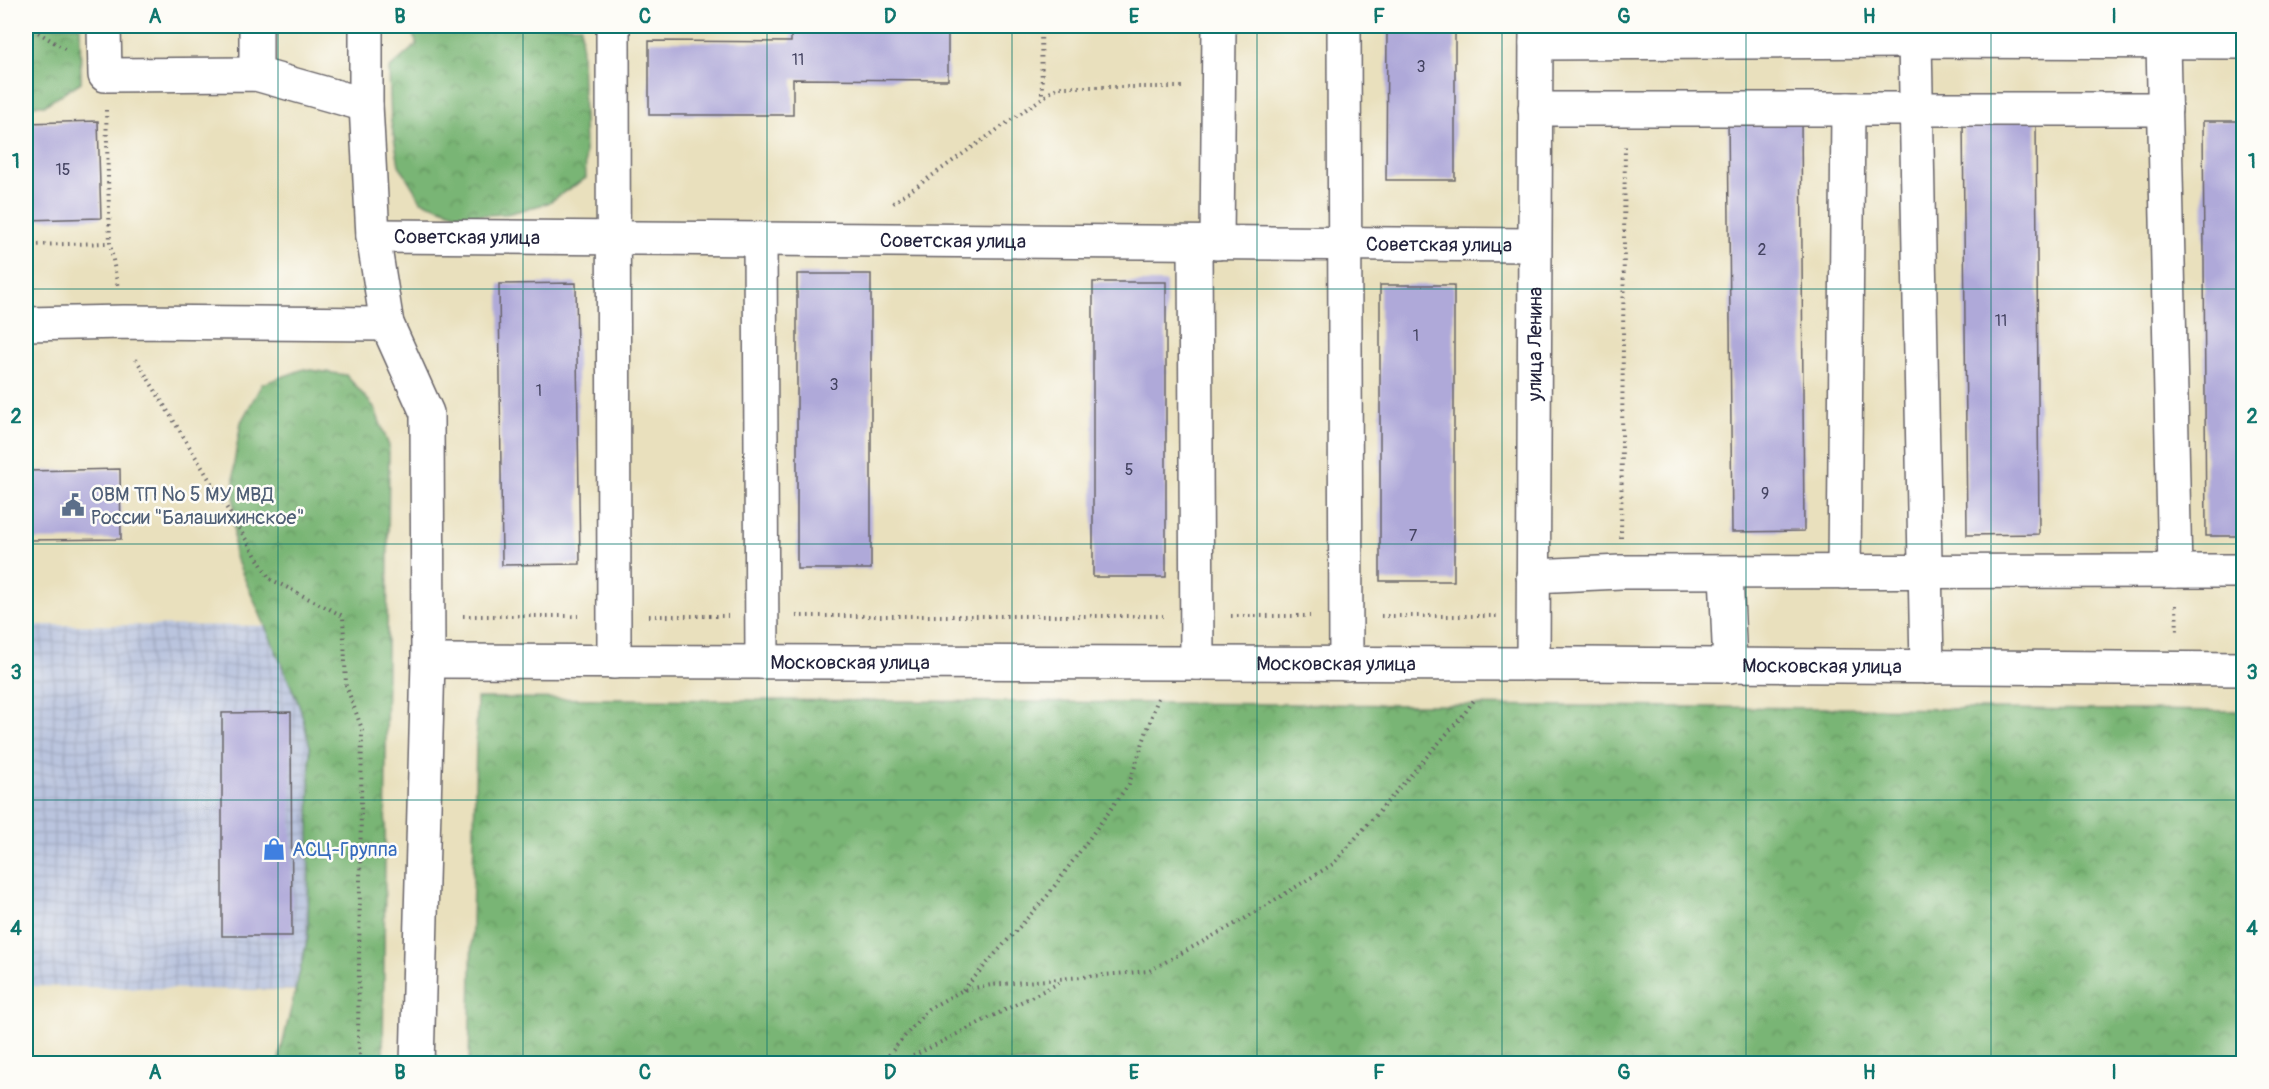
<svg xmlns="http://www.w3.org/2000/svg" width="2269" height="1089" viewBox="0 0 2269 1089" font-family="Pangolin,sans-serif">
<style>
.industrial{fill:url(#industrial-grid)}
.forest{fill:url(#forest-crowns);stroke:#4e6c58;stroke-width:1.5}
.building{fill:#afa9d9}
.lines{fill:none;stroke-linecap:round;stroke-linejoin:round}
.minor-casing{stroke:#686468;stroke-width:36}
.path{stroke:#686468;stroke-width:4;stroke-dasharray:1.5 4.5;stroke-linecap:butt}
.minor{stroke:#fff;stroke-width:33}
.grid{fill:none;stroke:#0f766e;stroke-width:1.5;stroke-opacity:0.55}
.labels{text-anchor:middle;dominant-baseline:central;stroke-width:5;stroke-linejoin:round;paint-order:stroke}
.number-label{font-size:16px;fill:#454462}
.street-label{font-size:20px;fill:#22223b;stroke:#fdfcf7}
.service-label{font-size:20px;fill:#4e5e75;stroke:#fdfcf7;text-anchor:start}
.shop-label{font-size:20px;fill:#366cbe;stroke:#fdfcf7;text-anchor:start}
.neatline{fill:none;stroke:#0f766e;stroke-width:2}
.grid-label{font-size:20px;text-anchor:middle;font-weight:bold;fill:#0f766e}
</style>
<defs>
<pattern id="industrial-grid" width="8" height="8" patternUnits="userSpaceOnUse" patternTransform="scale(1.5)"><rect width="8" height="8" fill="#bac4de"/><path d="M0 4h8M4 0v8" fill="none" stroke="#a0a8bf"/></pattern>
<pattern id="forest-crowns" width="20" height="18" patternUnits="userSpaceOnUse" patternTransform="scale(1.5)"><rect width="20" height="18" fill="#79b574"/><path d="M2 6a3 3 0 1 1 6 0M12 15a3 3 0 1 1 6 0" fill="none" stroke="#639360"/></pattern>
</defs>
<rect width="100%" height="100%" fill="#fdfcf7"/>
<filter id="ink" filterUnits="userSpaceOnUse"><feTurbulence type="fractalNoise" baseFrequency=".0167" numOctaves="2"/><feDisplacementMap in="SourceGraphic" scale="12" xChannelSelector="R" yChannelSelector="G"/><feConvolveMatrix kernelMatrix="1 2 1 2 8 2 1 2 1" color-interpolation-filters="sRGB"/></filter>
<filter id="wash" filterUnits="userSpaceOnUse"><feTurbulence type="fractalNoise" baseFrequency=".008" numOctaves="4" result="noise"/><feDisplacementMap in="SourceGraphic" scale="24" xChannelSelector="R" yChannelSelector="G"/><feGaussianBlur stdDeviation="1.35" result="paint"/><feColorMatrix in="noise" values="0 0 0 0 0 0 0 0 0 0 0 0 0 0 0 0 0 1.4 0 .05"/><feComposite in="paint" operator="in"/></filter>
<g filter="url(#wash)">
<rect width="100%" height="100%" fill="#e9e0bd"/>
<path class="industrial" d="M26,625l294,1 5,365 -299,-5z"/>
<path class="forest" d="M26,26h54l1,56 -36,23h-19z
M409,26h172l5,152 -38,25 -41,11 -44,2 -42,-15 -22,-36 -8,-43 -2,-53 28,-25z
M304,369l42,6 28,32 15,39 -6,617h-105l30,-126 2,-191 -10,-39 -66,-153v-91l7,-41 21,-38z
M477,698l1766,13v352h-1774z"/>
<g id="blocks">
<path class="building" d="M791,26h157v54l-155,-1v36h-144v-74l142,1z
M1387,26h68v154h-69z
M1801,115l3,416 -72,1 -4,-416z
M2036,118l3,416 -72,1 -4,-416z
M98,121l3,97 -75,2v-97z
M2203,121h41v415h-38z
M797,274h74v295h-74z
M1093,282h73v295h-73z
M576,283l4,281 -78,1 -3,-281z
M1380,285h74v296h-74z
M120,469l1,70 -95,1v-69z
M291,712l1,224h-70v-223z"/>
</g>
</g>
<g filter="url(#ink)">
<use href="#blocks" fill-opacity="0" stroke="#686468" stroke-width="1.5"/>
<g class="lines">
<g class="minor-casing">
<g id="minor">
<path d="M104,26l1,49 151,-1 110,31"/>
<path d="M256,26v48"/>
<path d="M366,26v79l7,131 14,88 40,89 1,248 -11,403"/>
<path d="M613,26l1,636"/>
<path d="M1344,26l2,638"/>
<path d="M1915,41l12,626"/>
<path d="M1536,43l379,-2 329,1"/>
<path d="M2163,43l12,528"/>
<path d="M1535,109h630"/>
<path id="s1" d="M373,236l1161,9"/>
<path d="M760,239l2,423"/>
<path d="M1195,243l2,420"/>
<path d="M1217,243l2,-217"/>
<path d="M26,324l98,-2 263,2"/>
<path d="M1844,572l4,-463"/>
<path d="M1726,573l4,93"/>
<path d="M1533,576l88,-4 623,-1"/>
<path id="s2" d="M428,661l1152,3 664,5"/>
<path id="s3" d="M1533,664l3,-638"/>
</g>
</g>
<path class="path" d="M28,26l40,25
M1041,26l1,72
M106,110l4,133 8,45
M893,203l165,-116h124
M26,245l84,-2
M136,359l134,220 73,37 3,69 16,44 -4,309 3,26
M27,362l4,109
M1621,538l4,-395
M2176,605l1,28
M463,616h115
M649,616h79
M796,616h367
M1231,616h79
M1381,616h118
M963,990l85,-95 81,-111 29,-86
M881,1064l47,-55 35,-19 28,-5 158,-14 95,-52 89,-55 131,-150 10,-14
M897,1064l166,-83"/>
<use href="#minor" class="minor"/>
</g>
</g>
<path class="grid" d="M278,26v1038M523,26v1038M767,26v1038M1012,26v1038M1257,26v1038M1502,26v1038M1746,26v1038M1991,26v1038M26,289h2218M26,544h2218M26,800h2218"/>
<defs>
<g id="civic-bare" transform="scale(1.8)"><path d="M-.6-6.5H3V-4.5H.6V-3L4-1V1h2V6H-6V1h2V-1L-.6-3ZM-1.2 2.5V6h2.4V2.5Z" fill="#5c6f8a" stroke="#fdfcf7" stroke-width="2.5" paint-order="stroke"/></g>
<g id="shop-bare" transform="scale(1.8)"><path d="M-5-2.5h2.3a2.7 3.5 0 0 1 5.4 0H5L5.5 6h-11ZM-1.5-2.5h3a1.5 2.3 0 0 0-3 0Z" fill="#3f7fe0" stroke="#fdfcf7" stroke-width="2.5" paint-order="stroke"/></g>
</defs>
<g fill-rule="evenodd">
<use href="#civic-bare" x="73" y="505"/>
<use href="#shop-bare" x="274" y="849"/>
</g>
<g class="labels">
<g class="number-label">
<text x="798" y="60">11</text>
<text x="1421" y="67">3</text>
<text x="63" y="170">15</text>
<text x="1762" y="250">2</text>
<text x="2001" y="321">11</text>
<text x="1416" y="336">1</text>
<text x="834" y="385">3</text>
<text x="539" y="391">1</text>
<text x="1129" y="470">5</text>
<text x="1765" y="494">9</text>
<text x="1413" y="536">7</text>
</g>
<g class="street-label">
<text stroke="none"><textPath href="#s1" startOffset="94">Советская улица</textPath></text>
<text stroke="none"><textPath href="#s1" startOffset="580">Советская улица</textPath></text>
<text stroke="none"><textPath href="#s1" startOffset="1066">Советская улица</textPath></text>
<text stroke="none"><textPath href="#s3" startOffset="320">улица Ленина</textPath></text>
<text stroke="none"><textPath href="#s2" startOffset="422">Московская улица</textPath></text>
<text stroke="none"><textPath href="#s2" startOffset="908">Московская улица</textPath></text>
<text stroke="none"><textPath href="#s2" startOffset="1394">Московская улица</textPath></text>
</g>
<g class="service-label">
<text x="91" y="494">ОВМ ТП № 5 МУ МВД<tspan x="91" dy="23">России "Балашихинское"</tspan></text>
</g>
<g class="shop-label">
<text x="292" y="849">АСЦ-Группа</text>
</g>
</g>
<rect width="2269" height="1089" fill="none" stroke="#fdfcf7" stroke-width="66"/>
<rect x="33" y="33" width="2203" height="1023" class="neatline"/>
<g class="grid-label">
<text x="155" y="23">A</text>
<text x="400" y="23">B</text>
<text x="645" y="23">C</text>
<text x="890" y="23">D</text>
<text x="1134" y="23">E</text>
<text x="1379" y="23">F</text>
<text x="1624" y="23">G</text>
<text x="1869" y="23">H</text>
<text x="2114" y="23">I</text>
<text x="16" y="168">1</text>
<text x="2252" y="168">1</text>
<text x="16" y="423">2</text>
<text x="2252" y="423">2</text>
<text x="16" y="679">3</text>
<text x="2252" y="679">3</text>
<text x="16" y="935">4</text>
<text x="2252" y="935">4</text>
<text x="155" y="1079">A</text>
<text x="400" y="1079">B</text>
<text x="645" y="1079">C</text>
<text x="890" y="1079">D</text>
<text x="1134" y="1079">E</text>
<text x="1379" y="1079">F</text>
<text x="1624" y="1079">G</text>
<text x="1869" y="1079">H</text>
<text x="2114" y="1079">I</text>
</g>
</svg>
